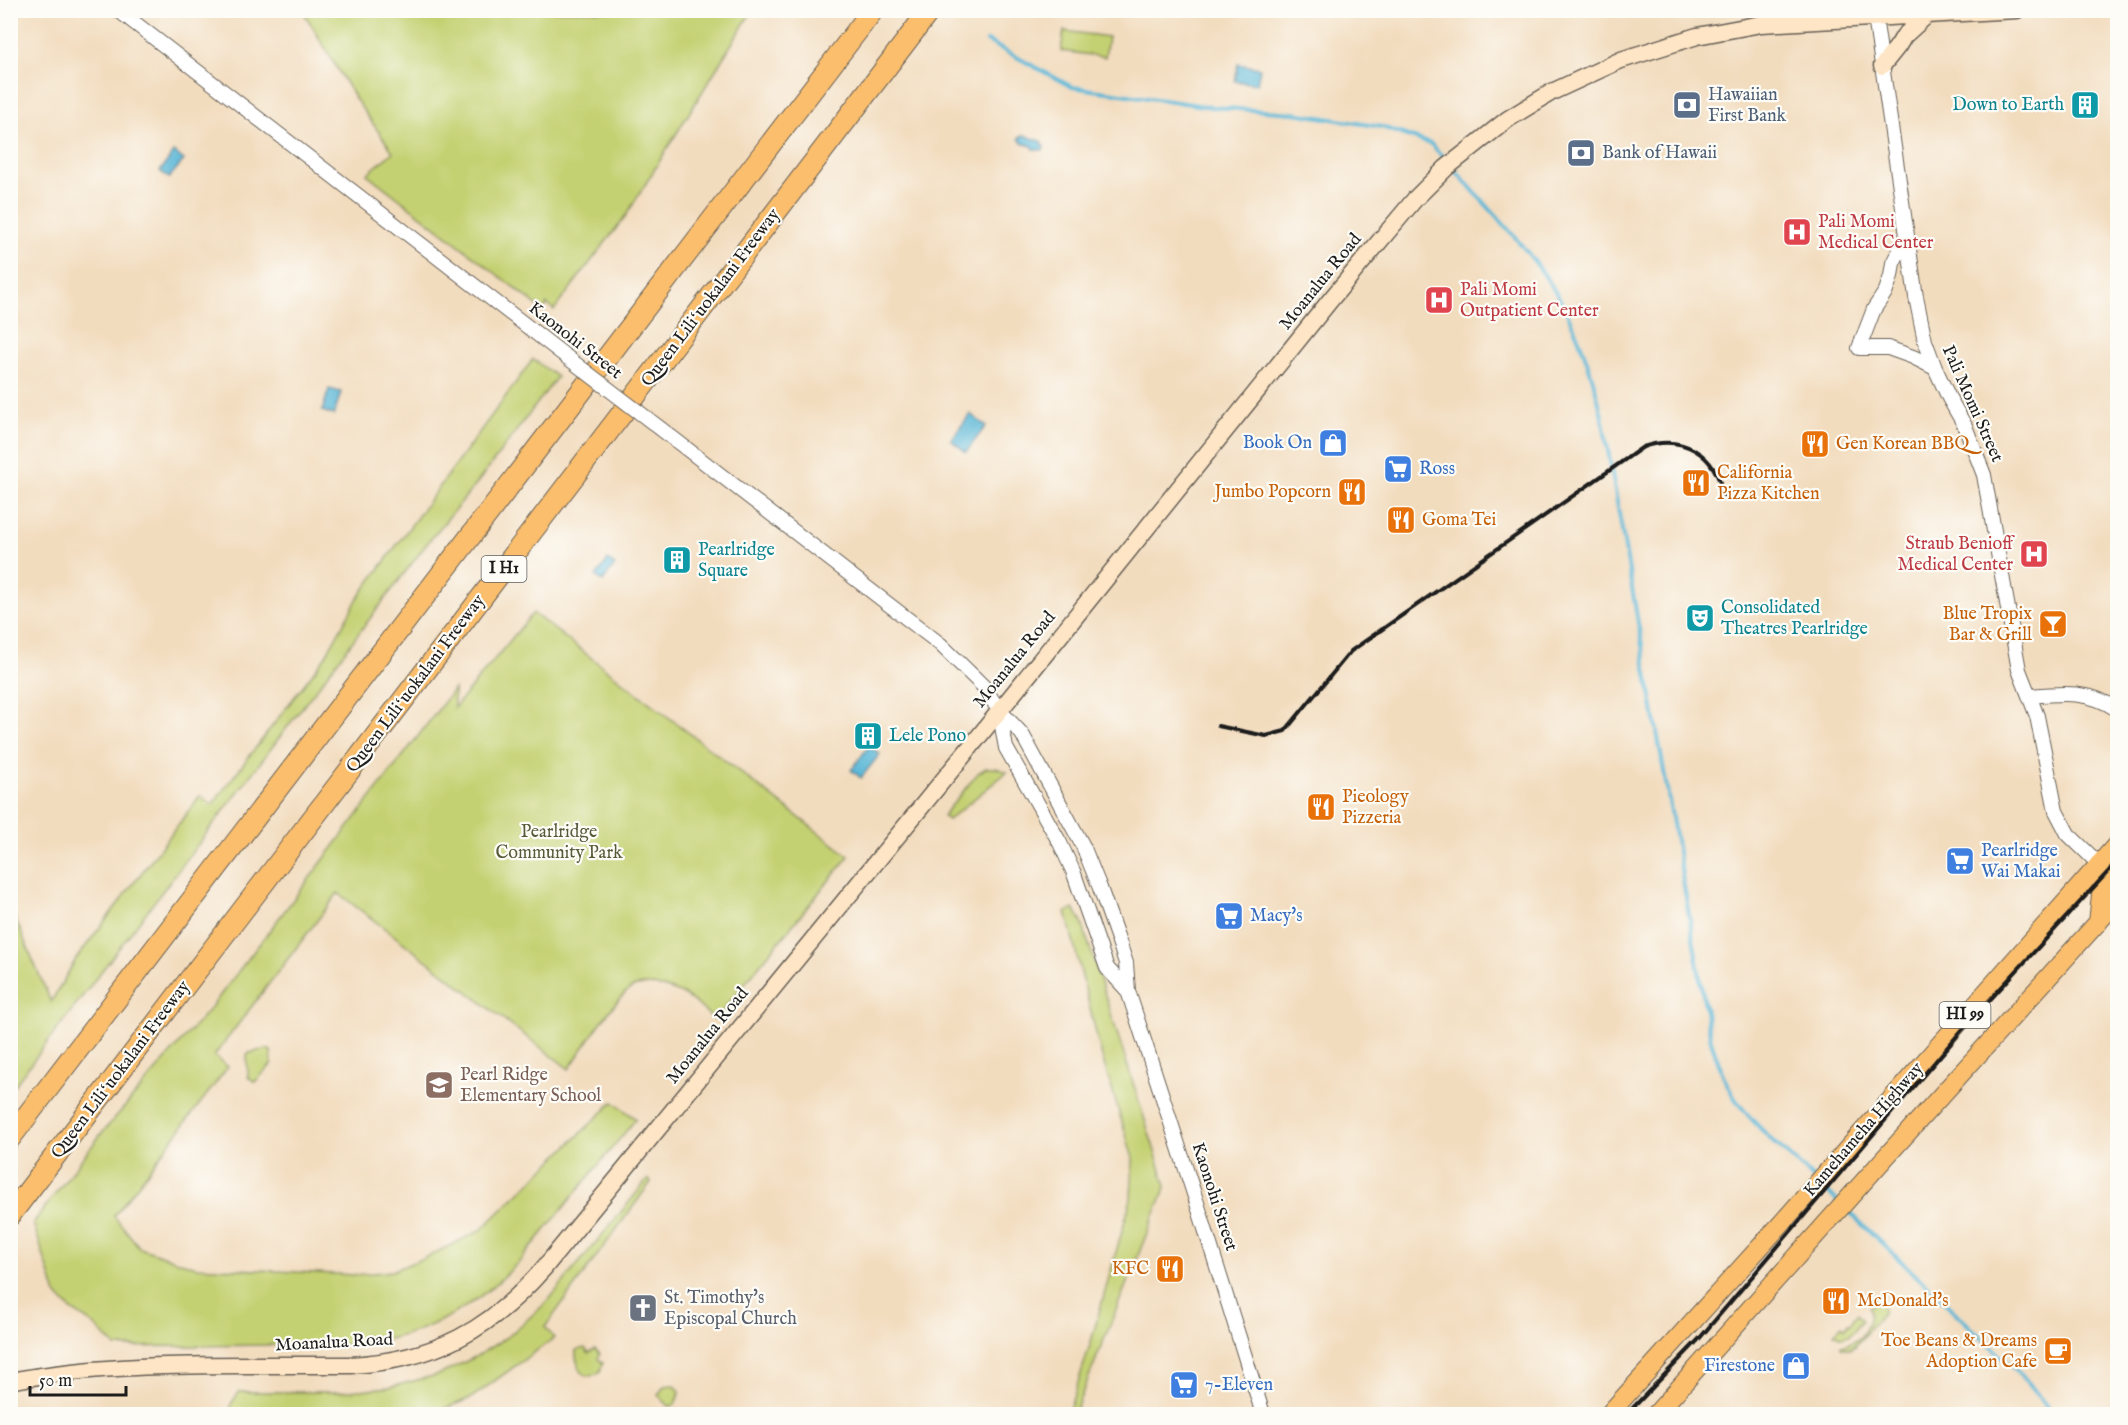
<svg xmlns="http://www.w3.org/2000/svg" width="2128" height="1425" viewBox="0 0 2128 1425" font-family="'IM FELL English',serif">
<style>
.green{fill:#c4d172;stroke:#707647;stroke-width:1.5}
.water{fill:#58b6d6;stroke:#3a6979;stroke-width:1.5}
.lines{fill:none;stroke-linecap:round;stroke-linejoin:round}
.stream{stroke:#58b6d6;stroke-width:4}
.tertiary-casing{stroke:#675f55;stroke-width:16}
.secondary-casing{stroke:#675f55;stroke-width:19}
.primary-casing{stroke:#675f55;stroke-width:20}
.motorway-casing{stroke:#675f55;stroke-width:23}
.tertiary{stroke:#fff;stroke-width:14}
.secondary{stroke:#fde5c5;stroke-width:16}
.primary{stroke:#fabe6d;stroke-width:18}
.motorway{stroke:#fabe6d;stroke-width:21}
.rail{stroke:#1c1c1c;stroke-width:4}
.tertiary-bridge-casing{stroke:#675f55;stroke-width:16;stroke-linecap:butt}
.tertiary-bridge{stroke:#fff;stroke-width:14}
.labels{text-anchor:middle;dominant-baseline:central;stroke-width:4.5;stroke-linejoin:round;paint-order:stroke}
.shield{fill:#fdfcf7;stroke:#605f5e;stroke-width:1.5}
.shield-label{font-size:16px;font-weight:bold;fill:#1c1c1c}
.service-label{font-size:18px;fill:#4e5e75;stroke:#fdfcf7;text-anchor:start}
.culture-label{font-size:18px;fill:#0d838f;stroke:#fdfcf7;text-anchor:start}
.health-label{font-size:18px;fill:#be3a42;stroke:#fdfcf7;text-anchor:start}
.street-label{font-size:18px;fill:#1c1c1c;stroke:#fdfcf7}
.shop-label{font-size:18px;fill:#366cbe;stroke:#fdfcf7;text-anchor:start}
.food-label{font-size:18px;fill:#c56008;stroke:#fdfcf7;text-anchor:start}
.park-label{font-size:18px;fill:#575b3a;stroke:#fdfcf7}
.education-label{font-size:18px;fill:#785e54;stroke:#fdfcf7;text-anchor:start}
.worship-label{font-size:18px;fill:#5b616d;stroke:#fdfcf7;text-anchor:start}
</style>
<rect width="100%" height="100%" fill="#fdfcf7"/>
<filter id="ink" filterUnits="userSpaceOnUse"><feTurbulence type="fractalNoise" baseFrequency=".0167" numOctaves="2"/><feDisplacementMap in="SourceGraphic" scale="12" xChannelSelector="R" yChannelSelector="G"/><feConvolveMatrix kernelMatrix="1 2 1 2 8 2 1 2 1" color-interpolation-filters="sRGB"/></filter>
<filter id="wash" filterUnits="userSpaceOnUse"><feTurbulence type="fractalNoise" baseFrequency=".008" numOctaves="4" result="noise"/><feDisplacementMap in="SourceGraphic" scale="24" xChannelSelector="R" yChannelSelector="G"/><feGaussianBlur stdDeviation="1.35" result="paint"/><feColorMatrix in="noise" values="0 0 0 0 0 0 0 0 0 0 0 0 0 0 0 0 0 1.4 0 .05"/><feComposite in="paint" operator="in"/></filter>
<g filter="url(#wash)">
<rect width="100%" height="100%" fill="#f2dcbe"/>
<path class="green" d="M303,11h449l-125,203 -73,96 -7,-6 -4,6 -176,-136 26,-22 -39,-55z
M1064,31l44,6 -3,20 -44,-6z
M533,359l24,18 -80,106 -48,58 -418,549v-181l40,93 25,-43 124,-163 12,9 113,-148 33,-59z
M533,613l316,243 -134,164c-10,-8 -21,-20 -33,-26 -14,-6 -35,-13 -50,-6 -15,7 -51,64 -63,81l-231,-176 -124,163 14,11 -114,149 26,32 56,19 159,8 37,-4 39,-16 50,-25 132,-128 23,17 -116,142c-42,44 -92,74 -153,82 -32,4 -64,2 -96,2 -52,1 -103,1 -155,2l-23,-23 -23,-15 -14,-15 -23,-71 68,-89 111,-128 242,-317v19z
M986,768h10l11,4 -59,48 -5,-4 35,-43z
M1074,909l7,11 85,266 -92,228h-6l22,-69 41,-146 2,-41 -31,-101 -36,-145z
M267,1049l4,2 1,13 -17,18 -7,-5 -1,-21 2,-3z
M648,1179l3,3 -106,145 9,11 -83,60 -30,12 2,4h-212v-10l8,-12h101l50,-5 51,-13 36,-18 33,-21 37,-33z
M1880,1301l3,6v6l-29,34 -5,2 -8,-2v-2c21,0 31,-22 28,-39z
M1857,1314l5,5v2l-13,15 -8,1 -7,-4 8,-8 3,3 3,-5 2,1z
M585,1348l3,5 7,-4 5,5 -2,5 5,4 -3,9c-3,1 -6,3 -10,4 -11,0 -15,-18 -14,-26z
M674,1385l6,6 -5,14 -6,1 -11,-11 6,-9z"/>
<path class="water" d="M1238,64l22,4 -3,16 -22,-3z
M1024,135l17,6 3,6 -1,3h-8l-3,-4 -10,-3 -3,-5z
M174,152l10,8 -15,18 -9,-7z
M329,389l12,3 -7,23 -12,-4z
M970,414l16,12 -20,26 -15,-12z
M608,560l7,5 -12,17 -7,-6z
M869,746l11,8 -19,24 -10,-8z"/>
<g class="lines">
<path class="stream" d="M987,41l85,46 140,20 82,6 88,14 49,17 16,17
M1454,169c33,38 70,74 97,116 26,40 41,85 51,131l109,625c7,20 13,41 25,59 22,30 52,54 78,79
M1822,1186l16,16
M1846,1209l176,167 31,38"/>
</g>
</g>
<g filter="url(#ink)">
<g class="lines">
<g class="tertiary-casing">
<path id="tertiary" d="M118,10l450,348
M1875,17l41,280 9,44 10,27 14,30 16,28 19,49 35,195 18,46 19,95 12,23 31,30
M1907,235l-14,28 -2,13 -5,15 -12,18 -15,39h29l25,9 22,11
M661,429l279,215 43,42 16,24 23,24 61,112 17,42 19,54 7,21 2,28 69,212 66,211
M2030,696c32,-3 60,-6 88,14
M999,710l7,38 54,95 13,28 34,97 21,23"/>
</g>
<g class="secondary-casing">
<path id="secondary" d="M1882,66l16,-20 6,-10 24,-22
M10,1381c110,-21 229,-15 341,-16 84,-5 138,-34 193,-97l432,-528 356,-442 83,-99 31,-31 62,-49 44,-27 69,-32 76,-24 64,-12 256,-14"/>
</g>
<g class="primary-casing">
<path id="primary" d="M2112,905l1,-17 5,-17
M2098,923l4,-38 -3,-21
M1609,1414l171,-189 338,-382
M1656,1414l226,-253 236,-261"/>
</g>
<g class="motorway-casing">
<path id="motorway" d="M10,1138l863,-1128
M10,1215l920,-1205"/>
</g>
<use href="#tertiary" class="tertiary"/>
<use href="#secondary" class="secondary"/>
<use href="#primary" class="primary"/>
<use href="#motorway" class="motorway"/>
<path class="rail" d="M1218,726l48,10 19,-5 66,-80 292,-204c39,-13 73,6 80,48
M1627,1414l72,-75 263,-309 156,-169"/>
<g class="tertiary-bridge-casing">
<path id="tertiary-bridge" d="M568,358l93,71"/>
</g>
<use href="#tertiary-bridge" class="tertiary-bridge"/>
</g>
</g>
<defs>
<g id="bank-square" transform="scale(1.5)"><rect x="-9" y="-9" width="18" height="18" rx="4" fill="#5c6f8a" stroke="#fdfcf7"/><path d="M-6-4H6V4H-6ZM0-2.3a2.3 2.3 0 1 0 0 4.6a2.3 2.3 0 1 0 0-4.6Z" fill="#fff"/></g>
<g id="building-square" transform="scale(1.5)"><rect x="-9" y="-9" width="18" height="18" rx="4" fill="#0f9aa8" stroke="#fdfcf7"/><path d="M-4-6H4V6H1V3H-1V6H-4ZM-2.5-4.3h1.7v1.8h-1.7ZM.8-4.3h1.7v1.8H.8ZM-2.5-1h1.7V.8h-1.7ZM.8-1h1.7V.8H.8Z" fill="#fff"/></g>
<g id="hospital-square" transform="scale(1.5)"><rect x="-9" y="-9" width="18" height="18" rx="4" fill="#e0444e" stroke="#fdfcf7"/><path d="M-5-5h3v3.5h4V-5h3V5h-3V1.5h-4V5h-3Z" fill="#fff"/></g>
<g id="shop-square" transform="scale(1.5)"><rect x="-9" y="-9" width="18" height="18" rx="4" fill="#3f7fe0" stroke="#fdfcf7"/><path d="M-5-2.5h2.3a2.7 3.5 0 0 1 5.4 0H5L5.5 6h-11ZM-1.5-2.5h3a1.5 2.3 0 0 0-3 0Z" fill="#fff"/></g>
<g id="restaurant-square" transform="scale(1.5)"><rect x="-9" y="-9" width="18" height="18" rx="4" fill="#e8710a" stroke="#fdfcf7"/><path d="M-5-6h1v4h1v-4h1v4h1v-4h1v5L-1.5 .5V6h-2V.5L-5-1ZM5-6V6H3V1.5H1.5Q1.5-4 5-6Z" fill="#fff"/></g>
<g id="supermarket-square" transform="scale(1.5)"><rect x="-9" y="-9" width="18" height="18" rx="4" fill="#3f7fe0" stroke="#fdfcf7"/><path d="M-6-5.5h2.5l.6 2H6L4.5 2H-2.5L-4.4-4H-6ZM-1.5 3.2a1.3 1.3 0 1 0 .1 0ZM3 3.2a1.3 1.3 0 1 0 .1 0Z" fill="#fff"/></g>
<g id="theatre-square" transform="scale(1.5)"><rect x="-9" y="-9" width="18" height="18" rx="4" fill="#0f9aa8" stroke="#fdfcf7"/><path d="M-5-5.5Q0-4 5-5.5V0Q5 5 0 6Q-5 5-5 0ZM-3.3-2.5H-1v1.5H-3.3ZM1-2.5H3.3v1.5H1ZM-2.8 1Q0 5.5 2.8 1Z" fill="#fff"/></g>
<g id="bar-square" transform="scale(1.5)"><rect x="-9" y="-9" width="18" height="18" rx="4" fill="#e8710a" stroke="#fdfcf7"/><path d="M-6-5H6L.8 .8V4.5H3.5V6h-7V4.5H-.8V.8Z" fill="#fff"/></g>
<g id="school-square" transform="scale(1.5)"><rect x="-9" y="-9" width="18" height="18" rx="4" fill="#8d6e63" stroke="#fdfcf7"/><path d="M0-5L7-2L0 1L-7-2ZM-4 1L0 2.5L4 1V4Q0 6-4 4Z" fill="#fff"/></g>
<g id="church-square" transform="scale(1.5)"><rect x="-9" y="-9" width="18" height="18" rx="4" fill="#6b7280" stroke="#fdfcf7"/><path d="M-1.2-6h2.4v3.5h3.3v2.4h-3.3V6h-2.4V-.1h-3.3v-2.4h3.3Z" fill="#fff"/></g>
<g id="cafe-square" transform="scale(1.5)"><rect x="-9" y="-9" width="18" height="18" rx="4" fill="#e8710a" stroke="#fdfcf7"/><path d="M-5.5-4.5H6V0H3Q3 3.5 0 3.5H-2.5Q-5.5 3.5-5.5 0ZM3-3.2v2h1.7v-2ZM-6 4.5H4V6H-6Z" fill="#fff"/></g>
</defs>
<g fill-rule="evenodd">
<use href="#bank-square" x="1687" y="105"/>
<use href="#building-square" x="2085" y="105"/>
<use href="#bank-square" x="1581" y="153"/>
<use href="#hospital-square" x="1797" y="232"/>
<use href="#hospital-square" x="1439" y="300"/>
<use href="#shop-square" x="1333" y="443"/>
<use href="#restaurant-square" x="1815" y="444"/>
<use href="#supermarket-square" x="1398" y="469"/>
<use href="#restaurant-square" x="1696" y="483"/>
<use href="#restaurant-square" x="1352" y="492"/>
<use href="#restaurant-square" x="1401" y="520"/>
<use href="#hospital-square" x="2034" y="554"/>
<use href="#building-square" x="677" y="560"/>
<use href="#theatre-square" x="1700" y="618"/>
<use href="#bar-square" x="2053" y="624"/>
<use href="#building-square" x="868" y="736"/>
<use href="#restaurant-square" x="1321" y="807"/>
<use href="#supermarket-square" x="1960" y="861"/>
<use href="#supermarket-square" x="1229" y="916"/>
<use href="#school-square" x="439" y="1085"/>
<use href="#restaurant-square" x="1170" y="1269"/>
<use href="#restaurant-square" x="1836" y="1301"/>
<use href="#church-square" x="643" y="1308"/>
<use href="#cafe-square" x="2058" y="1351"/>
<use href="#shop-square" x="1796" y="1366"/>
<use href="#supermarket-square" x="1184" y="1385"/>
</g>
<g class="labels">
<g class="shield">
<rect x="481.5" y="556" width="45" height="26" rx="4.5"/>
<rect x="1939.5" y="1002" width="51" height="26" rx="4.5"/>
</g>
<g class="shield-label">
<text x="504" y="569">I H1</text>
<text x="1965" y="1015">HI 99</text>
</g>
<g class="service-label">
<text x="1708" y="95">Hawaiian<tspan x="1708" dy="21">First Bank</tspan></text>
<text x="1602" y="153">Bank of Hawaii</text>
</g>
<g class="culture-label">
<text x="2064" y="105" text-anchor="end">Down to Earth</text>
<text x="698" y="550">Pearlridge<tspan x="698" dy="21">Square</tspan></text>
<text x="1721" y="608">Consolidated<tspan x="1721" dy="21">Theatres Pearlridge</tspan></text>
<text x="889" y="736">Lele Pono</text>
</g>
<g class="health-label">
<text x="1818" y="222">Pali Momi<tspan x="1818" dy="21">Medical Center</tspan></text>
<text x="1460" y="290">Pali Momi<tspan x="1460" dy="21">Outpatient Center</tspan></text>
<text x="2013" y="544" text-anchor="end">Straub Benioff<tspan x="2013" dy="21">Medical Center</tspan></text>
</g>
<g class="street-label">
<text transform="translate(1321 282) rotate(-51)">Moanalua Road</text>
<text transform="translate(711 298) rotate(-53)">Queen Liliʻuokalani Freeway</text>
<text transform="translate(575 341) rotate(38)">Kaonohi Street</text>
<text transform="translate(1972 404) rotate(66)">Pali Momi Street</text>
<text transform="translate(1015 660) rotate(-51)">Moanalua Road</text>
<text transform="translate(416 684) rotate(-53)">Queen Liliʻuokalani Freeway</text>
<text transform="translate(708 1036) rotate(-51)">Moanalua Road</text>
<text transform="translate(121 1070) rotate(-53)">Queen Liliʻuokalani Freeway</text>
<text transform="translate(1864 1130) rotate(-49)">Kamehameha Highway</text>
<text transform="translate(1214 1197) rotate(72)">Kaonohi Street</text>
<text transform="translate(334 1343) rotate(-3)">Moanalua Road</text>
</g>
<g class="shop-label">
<text x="1312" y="443" text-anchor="end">Book On</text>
<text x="1419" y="469">Ross</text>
<text x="1981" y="851">Pearlridge<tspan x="1981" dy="21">Wai Makai</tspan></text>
<text x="1250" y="916">Macy's</text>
<text x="1775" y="1366" text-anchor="end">Firestone</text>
<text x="1205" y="1385">7-Eleven</text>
</g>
<g class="food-label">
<text x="1836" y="444">Gen Korean BBQ</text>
<text x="1717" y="473">California<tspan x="1717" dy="21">Pizza Kitchen</tspan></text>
<text x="1331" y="492" text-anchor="end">Jumbo Popcorn</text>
<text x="1422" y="520">Goma Tei</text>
<text x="2032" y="614" text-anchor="end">Blue Tropix<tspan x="2032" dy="21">Bar &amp; Grill</tspan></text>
<text x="1342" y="797">Pieology<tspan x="1342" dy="21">Pizzeria</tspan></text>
<text x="1149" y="1269" text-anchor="end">KFC</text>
<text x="1857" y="1301">McDonald's</text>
<text x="2037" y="1341" text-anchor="end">Toe Beans &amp; Dreams<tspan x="2037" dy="21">Adoption Cafe</tspan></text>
</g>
<g class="park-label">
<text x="559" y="832">Pearlridge<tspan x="559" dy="21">Community Park</tspan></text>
</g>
<g class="education-label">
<text x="460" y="1075">Pearl Ridge<tspan x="460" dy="21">Elementary School</tspan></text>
</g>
<g class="worship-label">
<text x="664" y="1298">St. Timothy's<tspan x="664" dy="21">Episcopal Church</tspan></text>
</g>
</g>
<rect width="2128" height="1425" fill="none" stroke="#fdfcf7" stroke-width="36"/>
<path d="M30 1386v9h96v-9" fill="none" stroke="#1c1c1c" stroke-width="3"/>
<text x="39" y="1386" font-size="18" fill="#1c1c1c" stroke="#fdfcf7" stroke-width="4.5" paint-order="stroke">50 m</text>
</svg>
